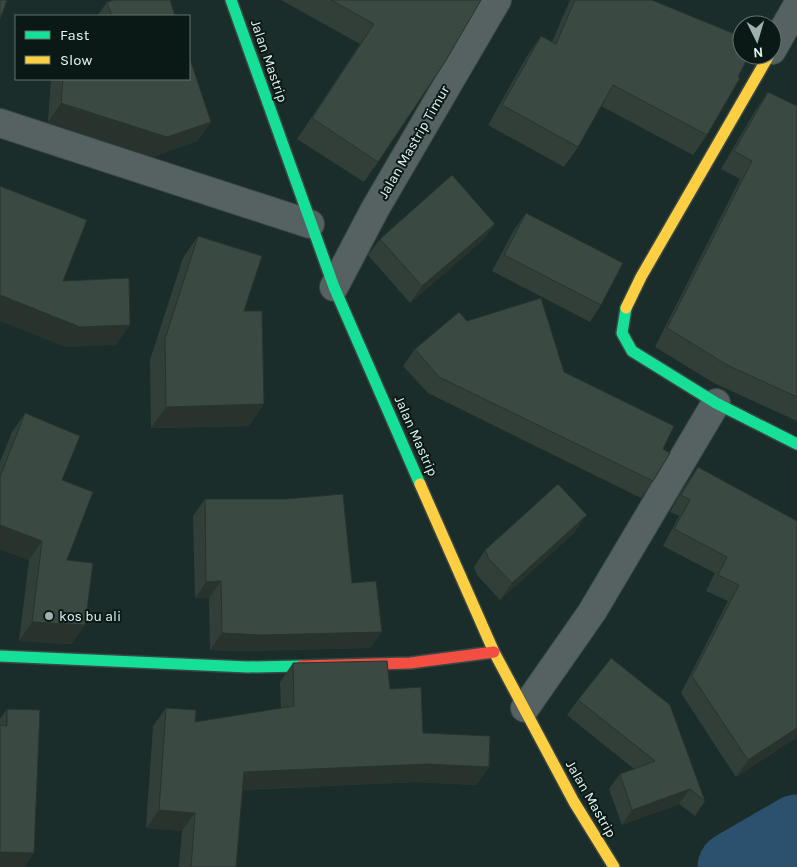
<svg xmlns="http://www.w3.org/2000/svg" width="797" height="867" viewBox="0 0 797 867" font-family="Karla,sans-serif">
<style>
.lines{fill:none;stroke-linecap:round;stroke-linejoin:round}
.river{stroke:#2c516e;stroke-width:71}
.street-casing{stroke:#394845;stroke-width:30}
.fast-casing{stroke:#394845;stroke-width:14}
.slow-casing{stroke:#394845;stroke-width:14}
.jam-casing{stroke:#394845;stroke-width:14}
.street{stroke:#566262;stroke-width:28}
.fast{stroke:#16e098;stroke-width:11}
.slow{stroke:#ffcf43;stroke-width:11}
.jam{stroke:#f24e42;stroke-width:11}
.wall{fill:#323f39}
.shaded-wall{fill:#29332e}
.building{fill:#3a4942;stroke:#29332e}
.poi-dot{fill:#9fb1ad;stroke:#0b1916;stroke-width:2}
.labels{text-anchor:middle;dominant-baseline:central;stroke-width:4;stroke-linejoin:round;paint-order:stroke}
.street-label{font-size:14px;fill:#e6f8f4;stroke:#0b1916}
.poi-label{font-size:14px;fill:#e6f8f4;stroke:#0b1916;text-anchor:start}
</style>
<rect width="100%" height="100%" fill="#1b2d2a"/>
<g class="lines">
<path class="river" d="M733,867l64,-37"/>
<g class="street-casing">
<path id="street" d="M772,50l25,-44
M0,123l310,101
M334,287l41,-78 122,-209
M525,708l67,-96 124,-209"/>
</g>
<g class="fast-casing">
<path id="fast" d="M231,0l103,287 86,197
M626,308l-4,25 10,18 84,52 81,41
M0,656l248,11 53,-1"/>
</g>
<g class="slow-casing">
<path id="slow" d="M626,308l15,-31 128,-222
M420,484l74,168 80,150 40,65"/>
</g>
<g class="jam-casing">
<path id="jam" d="M301,666l109,-3 84,-11"/>
</g>
<use href="#street" class="street"/>
<use href="#fast" class="fast"/>
<use href="#slow" class="slow"/>
<use href="#jam" class="jam"/>
</g>
<path class="wall" d="M281,0h200l-103,162 -14,20 -67,-43 63,-95z
M570,0h82l55,135 -14,20 -92,-49 -23,41 -14,20 -76,-42 39,-69 14,-20 11,6z
M107,2l68,14h-78z
M51,79h138l22,43 -14,19 -44,16 -105,-35z
M768,92l29,14v315l-83,-38 -59,-36 85,-168 -19,-10 34,-58z
M526,213l75,92 -11,17 -98,-51 22,-41z
M495,224l-12,16 -73,63 -42,-48 12,-16z
M198,236l46,75 5,115 -98,2 -1,-68 33,-102z
M415,349l149,23 99,77 -10,32 -12,17 -213,-105 -25,-27z
M25,413l37,67 10,164 -53,-3 10,-81 -29,-11v-87l12,-30z
M698,467l99,270 -61,40 -55,-84 47,-92 -22,-10 9,-18 -52,-27 16,-30 -9,-4 16,-28z
M205,499l147,84 18,65 -122,3 -38,-1 -1,-52h-14l-2,-82z
M575,532l-75,68 -23,-25 -3,-8 11,-17z
M293,663l97,26 33,44 66,34 -13,18 -61,-3 -173,8 -6,77h-57l3,-36 -36,-3 7,-102 13,-18 29,14 86,-13 -1,-27z
M578,700l127,101 -10,15 -16,-12 -57,21 -13,-36 11,-15 14,-5 -67,-54z
M7,709l-7,158v-148z"/>
<path class="shaded-wall" d="M61,103l150,19 -14,19 -44,16 -105,-35z
M495,224l-12,16 -73,63 12,-17z
M0,295l130,30 -14,20 -51,2 -65,-26z
M264,404l-15,22 -98,2 15,-21z
M587,515l-12,17 -75,68 12,-17z
M0,525l42,16 -13,19 -29,-11z
M221,581l-12,17h-14l11,-16z
M32,622l53,3 -13,19 -53,-3z
M382,632l-12,16 -122,3 -38,-1 12,-17z
M797,728v9l-61,40 12,-17z
M428,764l61,3 -13,18 -61,-3 -184,8 13,-18z
M690,789l-11,15 -57,21 10,-15z
M159,810l36,3 -13,18 -36,-3z
M0,852l34,1 -9,14h-25z"/>
<path class="building" d="M0,0h7l-7,20z
M114,0h56l5,16h-63l-5,-14z
M331,0h150l-36,62 -67,100 -66,-44 62,-94z
M575,0h77l90,37v18h7l-11,22 2,1 -33,57 -94,-50 -35,62 -76,-42 39,-69 15,8z
M189,56l22,66 -44,15 -106,-34 2,-24h126z
M768,92l29,14v291l-70,-32 -60,-37 85,-167 -18,-10z
M452,175l43,49 -73,62 -42,-47z
M0,186l87,34 -24,61 66,-3 1,47 -50,2 -80,-32z
M526,213l97,50 -22,42 -97,-50z
M198,236l64,20 -18,55h18l2,93 -98,3 -1,-68z
M541,298l23,74 110,54 -11,23 7,4 -17,28 -214,-104 -24,-28 44,-37 8,9z
M25,413l55,23 -18,44 31,12 -26,68 26,3 -8,62 -53,-3 10,-81 -42,-16v-48z
M698,467l99,54v207l-49,32 -56,-84 47,-91 -21,-10 9,-18 -53,-28 16,-29 -9,-5z
M558,484l29,31 -75,68 -23,-24 -4,-9z
M343,494l9,89 24,-2 6,51 -122,3 -38,-2 -1,-52 -15,1 -1,-83h81z
M611,658l59,47 35,96 -15,-12 -58,21 -12,-36 35,-13 -77,-61z
M387,661l3,28 31,-2 2,46 67,3 -1,31 -61,-3 -184,8 -8,95h-45l4,-54 -36,-3 7,-102 30,2 -1,12 99,-16 -1,-43z
M7,709l33,1 -6,143 -34,-1v-127l7,1z"/>
<circle class="poi-dot" cx="49" cy="616" r="5"/>
<g class="labels">
<g class="street-label">
<text transform="translate(269 61) rotate(71)">Jalan Mastrip</text>
<text transform="translate(414 142) rotate(-60)">Jalan Mastrip Timur</text>
<text transform="translate(416 436) rotate(66)">Jalan Mastrip</text>
<text transform="translate(591 799) rotate(60)">Jalan Mastrip</text>
</g>
<g class="poi-label">
<text x="59" y="616">kos bu ali</text>
</g>
</g>
<rect x="15" y="15" width="175" height="65" fill="#0b1916" stroke="#63726f"/>
<rect x="25" y="31" width="25" height="8" fill="#16e098" stroke="#63726f"/>
<text x="60" y="40" font-size="15" fill="#e6f8f4">Fast</text>
<rect x="25" y="56" width="25" height="8" fill="#ffcf43" stroke="#63726f"/>
<text x="60" y="65" font-size="15" fill="#e6f8f4">Slow</text>
<g transform="translate(757 40) rotate(175)"><circle r="24" fill="#0b1916" stroke="#63726f"/>
<path d="M0-4L9 19L0 12L-9 19Z" fill="#9fb1ad"/>
<text y="-8" font-size="14" font-weight="bold" text-anchor="middle" fill="#e6f8f4">N</text>
</g>
</svg>
